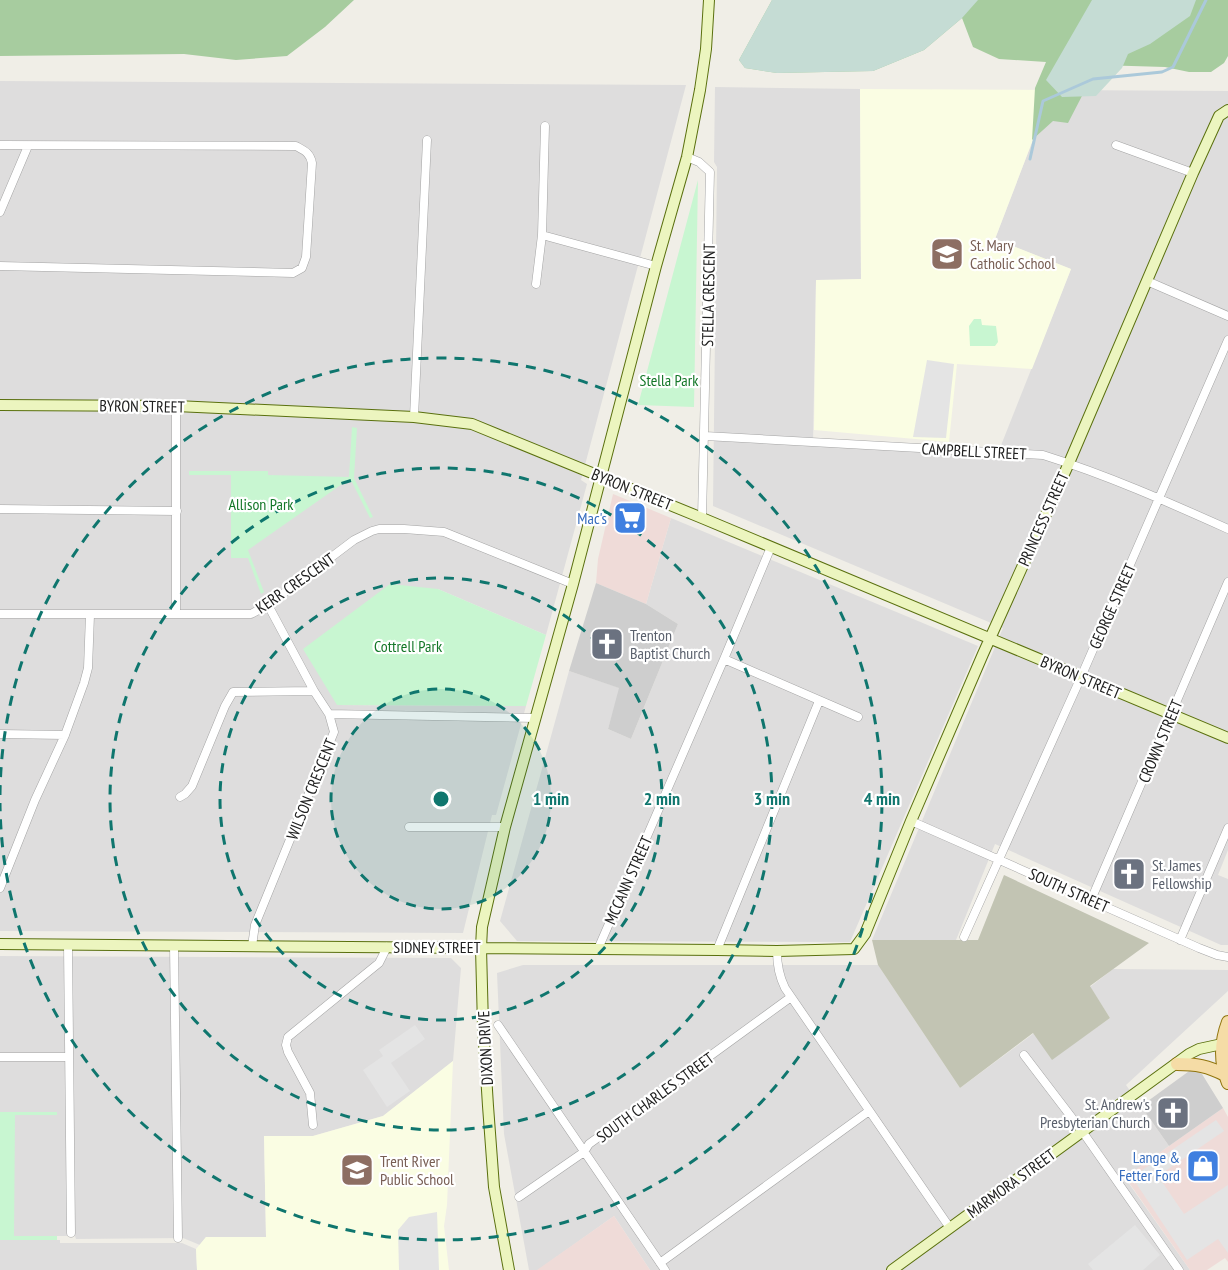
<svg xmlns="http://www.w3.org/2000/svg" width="1228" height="1270" viewBox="0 0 1228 1270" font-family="'PT Sans Narrow',sans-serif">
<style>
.residential{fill:#dedddd}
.commercial{fill:#efdbd8}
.education{fill:#fafde3}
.religious{fill:#cecece}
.construction{fill:#c2c4b3}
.forest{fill:#a7cc9f}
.wetland{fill:#c5dcd4}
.park{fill:#c8f6d1}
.parking{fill:#e4e4e4}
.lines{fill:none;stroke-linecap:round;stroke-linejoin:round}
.stream{stroke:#abc9da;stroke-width:3}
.street-casing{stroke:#a4a4a4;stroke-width:9}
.secondary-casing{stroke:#5a700e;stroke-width:12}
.primary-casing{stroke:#90740c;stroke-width:14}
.street{stroke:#fff;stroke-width:8}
.secondary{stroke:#ecf5bf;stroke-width:10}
.primary{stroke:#f5dca6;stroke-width:12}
.ring{fill:none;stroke:#0f766e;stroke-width:3;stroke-dasharray:10 8}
.labels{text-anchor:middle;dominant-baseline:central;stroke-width:4.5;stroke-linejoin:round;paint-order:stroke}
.education-label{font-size:16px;fill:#785e54;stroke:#fff;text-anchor:start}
.street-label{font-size:16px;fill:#202020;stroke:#fff}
.park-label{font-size:16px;fill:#147728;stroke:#fff}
.shop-label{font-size:16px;fill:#366cbe;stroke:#fff;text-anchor:end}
.worship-label{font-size:16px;fill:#5b616d;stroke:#fff;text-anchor:start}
.centre{fill:#0f766e;stroke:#fff;stroke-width:3}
.ring-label{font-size:18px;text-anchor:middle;font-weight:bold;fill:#0f766e;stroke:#fff;stroke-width:4.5;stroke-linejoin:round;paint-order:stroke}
</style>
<rect width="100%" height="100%" fill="#f0eee7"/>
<path class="residential" d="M0,81l686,4 -105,395 6,4 -41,151 -108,-46 -100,116 188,1 -30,109h-4l-29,118 -463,-2z
M715,87l145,2 1,190 -45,2 -3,163 183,14 75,-189 -76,-30 57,-149 176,1v759l-10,25 10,4v66h-7l-226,-101 -39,96h-84l131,-312 -290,-122 4,-339 -3,-5z
M671,518l307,128 -128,296 -333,-1 -17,-20 69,-250 51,17 -12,41 23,10 47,-115 -32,-20z
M0,956l451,2 10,10 -8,93 -70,55 -70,20h-49l2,101h-60l-6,8 -17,-7 -107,1 -1,-3h-75z
M523,965h355l82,123 74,-55 18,26 58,-41 -20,-31 23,-18 115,1v21l-102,94 43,61 -44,32 65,92h-540l-36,-54 -76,54h-9l-25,-136 -7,-161z
M0,1240h60v3h122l14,6 1,21h-197z"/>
<path class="commercial" d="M613,494l58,24 -25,86 -50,-21 2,-24z
M1223,1108l5,9v145l-3,-4 -18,12h-17l-65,-93z
M614,1216l36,54h-113z"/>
<path class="education" d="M860,89l192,1 -57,149 76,30 -39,100 -75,-5 -8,78 -135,-12 2,-150 45,-1z
M453,1061l-6,144 -3,21 5,44h-252l-1,-21 10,-12h60l-2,-101h49l70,-20z"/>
<path class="religious" d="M596,583l50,21 32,20 -47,115 -23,-10 11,-41 -50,-17z
M1192,1069l10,5 21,34 -54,38 -28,-40z"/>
<path class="construction" d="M1004,875l145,68 -59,43 20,32 -58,42 -19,-27 -73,55 -82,-123 -6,-25h106z"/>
<path class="forest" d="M0,0h354l-29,27 -38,29 -51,4 -52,-6 -184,2z
M772,0h456v56l-4,7 -13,9h-22l-24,-5 -67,-2 -30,58 -15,-2 -21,19 3,-52 11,-26 -47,-3 -26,-12 -11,-29 -38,32 -51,21 -96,2 -32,-5 -6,-8z"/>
<path class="wetland" d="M772,0h206l-16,18 -38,32 -51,21 -96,2 -32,-5 -6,-8z
M1092,0h104l-6,16 -40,28 -22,10 -6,14 -26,28 -34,1 -16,-17z"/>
<path class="park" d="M698,180l-4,227 -56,-2z
M974,319h7l1,6 14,1 2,16 -3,4h-25l-1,-20z
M352,427l5,1 -3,50 19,39 -3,1 -18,-36h-7l-97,68 16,42 -3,2 -13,-36h-17v-83h-42v-4h79v4l81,2z
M390,584l48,5 108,46 -20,71 -189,-1 -34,-56z
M0,1112h57v3h-42l-1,121h43v4h-57z"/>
<path class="parking" d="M927,360l27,4 -8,74 -33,-1z
M415,1025l10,14 -34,24 19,28 -23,16 -24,-37 20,-14 -4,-6z
M1216,1120l8,11 -66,45 26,38 44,-29v68l-10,-14 -31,21 -55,-83z
M437,1212l2,58h-40l-1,-40 11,-13z
M1135,1225l25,30 -17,15h-50l-5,-6z"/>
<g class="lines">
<path class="stream" d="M1030,159l13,-58 50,-22 69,-7 11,-5 33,-67"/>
<g class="street-casing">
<path id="street" d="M0,145l296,1c9,5 14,7 16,17l-6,94 -4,11 -9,5 -293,-7
M1116,145l77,28
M687,157l12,5 11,10 -8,346
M0,212l28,-66
M542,235l114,31
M1147,281l81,35
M536,284l6,-49 3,-109
M414,417l13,-277
M705,436l338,19c64,20 125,47 185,74
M0,509l177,2
M0,614h251l17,-9 86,-65 18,-9 7,-2h25l40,3 129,52
M176,614v-208
M724,659l134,58
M329,714l206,4
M0,734l65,1
M180,797l5,-3 7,-8 33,-80 8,-14 81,-1
M911,821l288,127 18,7 11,2
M409,827h96
M0,888l35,-88 30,-65 19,-52 4,-15 2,-53
M1091,900l137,-318
M964,937l117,-260 147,-337
M1180,940l48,-112
M68,945l3,288
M174,946l4,292
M252,946l3,-21 79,-193 -5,-18 -15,-23 -46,-86
M598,949l126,-290 47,-112
M717,950l102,-249
M777,951c0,13 2,25 8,37l165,240
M498,1025l167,245
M1024,1055l58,76 97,139
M0,1057h69
M313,1125l-3,-32 -22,-41 -2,-7 2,-8 91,-74 8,-16
M519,1197l65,-45 5,-8 202,-147
M660,1263l209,-152"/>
</g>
<g class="secondary-casing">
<path id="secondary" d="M0,405l176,1 238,11 58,7 230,94 526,220
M0,944l717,6 60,1 77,-2 11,-15 46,-113 72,-167 86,-191 124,-290 26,-57 9,-6
M509,1270l-15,-83 -6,-81 -5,-80 -2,-78 1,-21 23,-100 68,-243 83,-318 31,-109 13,-67 6,-41 3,-49
M892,1270l297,-216 10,-5 23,-5"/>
</g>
<g class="primary-casing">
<path id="primary" d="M1228,1022c-8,21 -8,41 0,61
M1177,1064c19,0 31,2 48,11"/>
</g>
<use href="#street" class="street"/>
<use href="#secondary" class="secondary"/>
<use href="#primary" class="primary"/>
</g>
<circle cx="441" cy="799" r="110" fill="#0f766e" fill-opacity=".12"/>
<g class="ring">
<circle cx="441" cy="799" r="110"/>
<circle cx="441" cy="799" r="221"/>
<circle cx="441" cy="799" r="331"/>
<path d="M0 795A441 441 0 1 1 0 803"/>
</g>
<defs>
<g id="school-square" transform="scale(1.725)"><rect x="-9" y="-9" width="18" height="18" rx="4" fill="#8d6e63" stroke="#fff"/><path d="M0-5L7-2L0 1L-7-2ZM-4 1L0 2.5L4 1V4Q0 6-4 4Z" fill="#fff"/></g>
<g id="supermarket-square" transform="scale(1.725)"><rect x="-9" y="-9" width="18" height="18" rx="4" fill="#3f7fe0" stroke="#fff"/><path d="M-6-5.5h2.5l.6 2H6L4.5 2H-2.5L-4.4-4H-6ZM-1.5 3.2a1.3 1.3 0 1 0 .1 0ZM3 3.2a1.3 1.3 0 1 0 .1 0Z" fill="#fff"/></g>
<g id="church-square" transform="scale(1.725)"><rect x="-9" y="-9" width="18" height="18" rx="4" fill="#6b7280" stroke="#fff"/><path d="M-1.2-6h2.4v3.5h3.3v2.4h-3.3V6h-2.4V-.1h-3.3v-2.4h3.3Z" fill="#fff"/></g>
<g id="shop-square" transform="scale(1.725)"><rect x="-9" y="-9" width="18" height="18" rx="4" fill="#3f7fe0" stroke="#fff"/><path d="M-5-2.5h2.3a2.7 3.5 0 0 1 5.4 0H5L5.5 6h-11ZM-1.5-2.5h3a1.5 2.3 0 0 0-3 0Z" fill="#fff"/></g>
</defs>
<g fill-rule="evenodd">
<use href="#school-square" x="947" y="254"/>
<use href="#supermarket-square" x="630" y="518"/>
<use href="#church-square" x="607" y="644"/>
<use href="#church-square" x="1129" y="874"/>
<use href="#church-square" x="1173" y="1113"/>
<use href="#shop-square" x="1203" y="1166"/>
<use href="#school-square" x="357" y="1170"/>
</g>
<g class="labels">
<g class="education-label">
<text x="970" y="245">St. Mary<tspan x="970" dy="18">Catholic School</tspan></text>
<text x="380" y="1161">Trent River<tspan x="380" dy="18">Public School</tspan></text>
</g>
<g class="street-label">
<text transform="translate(708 295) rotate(-89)">STELLA CRESCENT</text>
<text transform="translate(142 406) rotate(1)">BYRON STREET</text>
<text transform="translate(974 451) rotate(3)">CAMPBELL STREET</text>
<text transform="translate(632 489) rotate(22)">BYRON STREET</text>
<text transform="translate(1043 519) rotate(-66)">PRINCESS STREET</text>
<text transform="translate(295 583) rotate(-35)">KERR CRESCENT</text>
<text transform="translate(1112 606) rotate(-66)">GEORGE STREET</text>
<text transform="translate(1081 677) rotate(23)">BYRON STREET</text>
<text transform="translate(1160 741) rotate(-67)">CROWN STREET</text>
<text transform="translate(311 789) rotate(-68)">WILSON CRESCENT</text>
<text transform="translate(628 880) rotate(-66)">MCCANN STREET</text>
<text transform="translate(1069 890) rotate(24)">SOUTH STREET</text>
<text x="437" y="947">SIDNEY STREET</text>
<text transform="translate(485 1048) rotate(-93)">DIXON DRIVE</text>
<text transform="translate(655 1097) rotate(-36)">SOUTH CHARLES STREET</text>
<text transform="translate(1011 1183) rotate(-36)">MARMORA STREET</text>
</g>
<g class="park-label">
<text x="669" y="380">Stella Park</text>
<text x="261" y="504">Allison Park</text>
<text x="408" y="646">Cottrell Park</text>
</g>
<g class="shop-label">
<text x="607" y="518">Mac's</text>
<text x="1180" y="1157">Lange &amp;<tspan x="1180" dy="18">Fetter Ford</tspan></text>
</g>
<g class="worship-label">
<text x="630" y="635">Trenton<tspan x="630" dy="18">Baptist Church</tspan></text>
<text x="1152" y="865">St. James<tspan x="1152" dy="18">Fellowship</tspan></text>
<text x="1150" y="1104" text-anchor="end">St. Andrew's<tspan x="1150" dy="18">Presbyterian Church</tspan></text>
</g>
</g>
<circle cx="441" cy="799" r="9" class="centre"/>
<g class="ring-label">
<text x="551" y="805">1 min</text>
<text x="662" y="805">2 min</text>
<text x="772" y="805">3 min</text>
<text x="882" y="805">4 min</text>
</g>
</svg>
